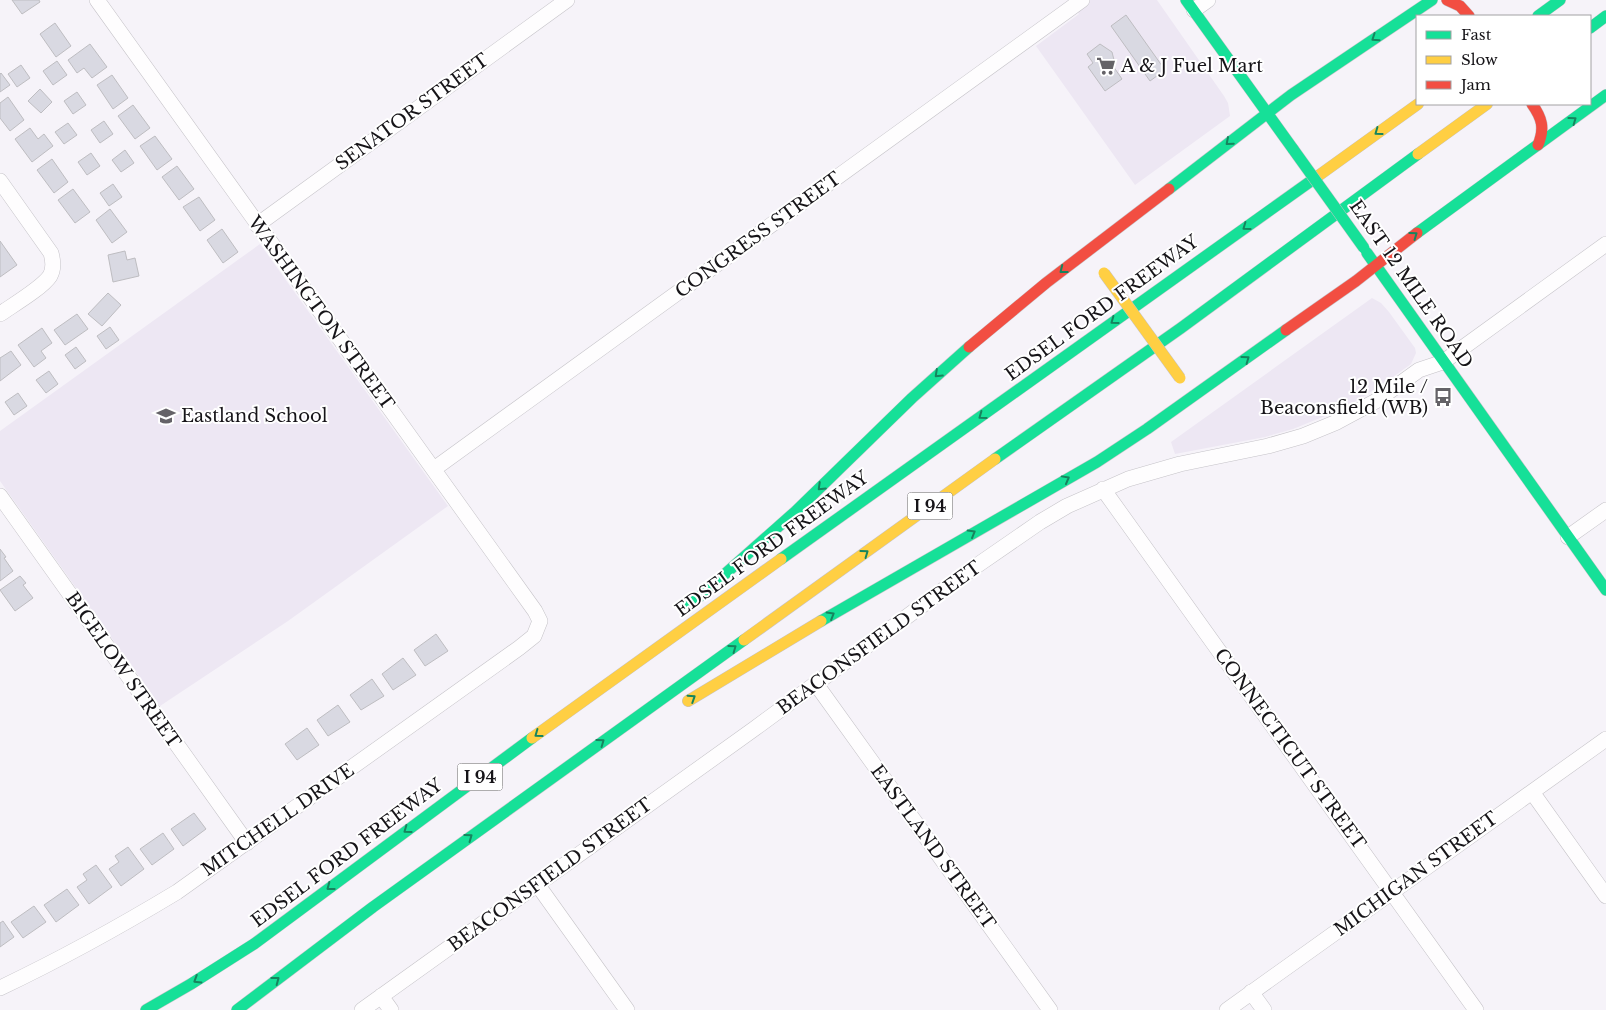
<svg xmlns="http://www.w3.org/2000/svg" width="1606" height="1010" viewBox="0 0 1606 1010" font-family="'Libre Baskerville',serif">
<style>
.built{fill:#ede7f3}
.building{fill:#d9d9e2;stroke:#bebdc1}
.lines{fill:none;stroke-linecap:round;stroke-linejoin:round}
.street-casing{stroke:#c5c3c8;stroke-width:16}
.fast-casing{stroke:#c5c3c8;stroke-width:12}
.slow-casing{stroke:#c5c3c8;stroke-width:12}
.jam-casing{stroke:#c5c3c8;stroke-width:12}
.street{stroke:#fefdfe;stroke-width:15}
.fast{stroke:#16e098;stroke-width:11}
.slow{stroke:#ffcf43;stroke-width:11}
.jam{stroke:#f24e42;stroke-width:11}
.fast-bridge-casing{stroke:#c5c3c8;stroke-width:12;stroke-linecap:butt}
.slow-bridge-casing{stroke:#c5c3c8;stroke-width:12;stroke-linecap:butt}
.fast-bridge{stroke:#16e098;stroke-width:11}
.slow-bridge{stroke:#ffcf43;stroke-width:11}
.oneway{stroke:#16845e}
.labels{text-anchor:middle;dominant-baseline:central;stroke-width:4;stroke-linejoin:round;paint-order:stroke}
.shield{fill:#fff;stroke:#5c5a5d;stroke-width:1}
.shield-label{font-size:16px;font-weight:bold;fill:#161418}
.poi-label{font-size:18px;fill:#161418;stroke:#fff;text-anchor:start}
.street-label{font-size:18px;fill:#161418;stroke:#fff}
</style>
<rect width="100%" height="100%" fill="#f6f3f9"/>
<path class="built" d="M1069,0h88l67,96 4,7 2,13 -95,69 -99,-139 43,-32z
M260,244l188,262 -160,115 -128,85 -160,-225v-50z
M1372,298l9,5 8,9 26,36 1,5 -5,11 -18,13 -35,23 -33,16 -32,13 -28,8 -90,17 -4,-12z"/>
<path class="building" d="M12,0h27l1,2 -18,12z
M1126,15l39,55 -15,11 -39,-55z
M55,23l16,23 -15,11 -16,-23z
M90,44l17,23 -15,11 -8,-10 -7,5 -9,-13z
M1100,44l12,8 3,12 -2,2 9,13 -17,12 -17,-24 5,-4 -6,-9z
M57,61l10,14 -14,10 -10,-14z
M21,65l9,13 -13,9 -9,-13z
M1,73l9,12 -10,7v-18z
M112,75l16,23 -15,11 -16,-24z
M40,89l12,13 -11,11 -13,-12z
M77,92l9,13 -13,9 -9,-13z
M8,97l16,23 -14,11 -10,-13v-15z
M133,105l17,23 -15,11 -17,-23z
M104,121l9,13 -13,9 -9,-13z
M68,123l9,12 -13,9 -9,-12z
M30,128l8,11 6,-5 9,12 -21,16 -17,-23z
M155,136l17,23 -15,11 -17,-24z
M125,150l9,13 -13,9 -9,-12z
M91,153l9,13 -13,9 -9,-13z
M52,159l16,23 -14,11 -17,-23z
M177,166l17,23 -15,11 -17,-23z
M113,184l9,13 -13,9 -9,-13z
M73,189l17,23 -15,11 -17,-23z
M199,197l16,23 -15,11 -17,-24z
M110,209l17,23 -15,11 -16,-23z
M222,229l16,23 -15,11 -16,-23z
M0,241l17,24 -17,12z
M125,251l2,9 8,-2 4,18 -26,6 -5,-27z
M108,293l13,12 -19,21 -14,-12z
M77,314l11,15 -23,16 -11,-15z
M110,327l9,13 -13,9 -9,-13z
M42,328l10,15 -11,8 5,7 -12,9 -16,-22z
M76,347l10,14 -11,8 -10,-14z
M11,351l10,14 -21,16v-23z
M49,371l9,13 -12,9 -10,-13z
M18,393l9,13 -13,9 -9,-13z
M0,549l6,8 -2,1 9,13 -13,10z
M20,576l6,7 -3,2 10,13 -18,13 -15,-21z
M436,634l12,17 -23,15 -11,-16z
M403,658l13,17 -23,15 -11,-16z
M372,679l12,17 -23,14 -11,-15z
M338,705l12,17 -22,14 -11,-16z
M307,728l12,17 -22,15 -12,-16z
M194,813l12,16 -23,17 -12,-17z
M163,833l11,16 -22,16 -12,-16z
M128,847l16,22 -23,17 -12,-17 10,-7 -4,-6z
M96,865l16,22 -23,17 -12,-17 10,-7 -4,-6z
M67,889l12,16 -23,17 -12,-17z
M34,906l12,16 -23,16 -12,-16z
M3,921l11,16 -14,10v-24z"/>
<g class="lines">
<g class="street-casing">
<path id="street" d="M1194,10l14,-10
M0,181l51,72c2,7 3,16 -1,23 -8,12 -37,29 -50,38
M257,225l310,-225
M434,469l648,-469
M1103,489l373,521
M0,496l247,347
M1568,537l38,-27
M816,684l234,326
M1532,792l74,104
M537,884l90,126
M0,988c61,-29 119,-61 177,-96l342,-244 15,-12 6,-15 -5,-10 -438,-611
M1251,992l13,18
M381,996l10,14
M362,1010l392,-281 215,-158 71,-49 27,-16 61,-27 52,-15 88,-18 35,-10 34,-14 39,-21 43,-31 24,-8 163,-118
M1227,1010l379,-271"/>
</g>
<g class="fast-casing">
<path id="fast" d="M1186,0l107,149
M1538,16l22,-16
M1590,28l16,-12
M1169,189l122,-94 141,-95
M1417,233l189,-138
M1367,253l239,337
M995,459l186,-131 237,-174
M781,559l537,-383
M690,605l106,-94 116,-113 57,-51
M821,621l276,-159 50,-33 139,-99
M146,1010l45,-26 63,-40 278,-206
M237,1010l136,-103 371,-267"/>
</g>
<g class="slow-casing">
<path id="slow" d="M1418,154l69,-50
M1318,176l100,-72
M744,640l251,-181
M688,701l133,-80
M532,738l249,-179"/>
</g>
<g class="jam-casing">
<path id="jam" d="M1447,0l13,6 9,10
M1532,104c10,14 13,24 6,41
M1286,330l70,-49 61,-48
M969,347l77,-64 123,-94"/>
</g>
<use href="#street" class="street"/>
<use href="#fast" class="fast"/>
<use href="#slow" class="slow"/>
<use href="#jam" class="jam"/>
<g class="fast-bridge-casing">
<path id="fast-bridge" d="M1293,149l71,99"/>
</g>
<g class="slow-bridge-casing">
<path id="slow-bridge" d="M1104,273l76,105"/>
</g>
<use href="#fast-bridge" class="fast-bridge"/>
<use href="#slow-bridge" class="slow-bridge"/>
</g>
<defs><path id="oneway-chevron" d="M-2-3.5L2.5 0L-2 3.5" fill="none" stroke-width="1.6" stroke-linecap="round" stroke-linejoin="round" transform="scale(1.25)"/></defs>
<g class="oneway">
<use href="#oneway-chevron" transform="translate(1375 38) rotate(146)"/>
<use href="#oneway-chevron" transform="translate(1573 120) rotate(-36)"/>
<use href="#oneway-chevron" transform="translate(1378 132) rotate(144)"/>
<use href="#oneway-chevron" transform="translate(1229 142) rotate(139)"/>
<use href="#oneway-chevron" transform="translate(1246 227) rotate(144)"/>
<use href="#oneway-chevron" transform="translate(1414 235) rotate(-36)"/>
<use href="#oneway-chevron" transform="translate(1063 270) rotate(142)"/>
<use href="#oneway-chevron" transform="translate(1114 321) rotate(144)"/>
<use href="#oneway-chevron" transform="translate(1246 359) rotate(-36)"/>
<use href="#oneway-chevron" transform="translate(938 374) rotate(137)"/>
<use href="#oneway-chevron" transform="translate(982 416) rotate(144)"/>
<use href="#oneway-chevron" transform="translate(1066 479) rotate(-29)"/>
<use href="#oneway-chevron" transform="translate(821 487) rotate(136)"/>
<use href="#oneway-chevron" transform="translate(972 533) rotate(-30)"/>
<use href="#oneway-chevron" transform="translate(865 553) rotate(-36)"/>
<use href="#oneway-chevron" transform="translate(831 615) rotate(-31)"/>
<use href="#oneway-chevron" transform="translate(733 648) rotate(-36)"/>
<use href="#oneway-chevron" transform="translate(692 698) rotate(-33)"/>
<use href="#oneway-chevron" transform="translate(538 734) rotate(144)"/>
<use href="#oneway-chevron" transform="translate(601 742) rotate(-36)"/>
<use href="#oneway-chevron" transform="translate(407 830) rotate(144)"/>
<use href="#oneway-chevron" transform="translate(469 837) rotate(-36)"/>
<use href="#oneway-chevron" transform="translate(330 887) rotate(143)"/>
<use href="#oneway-chevron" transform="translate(197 980) rotate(148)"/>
<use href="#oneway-chevron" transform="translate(276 980) rotate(-37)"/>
</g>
<defs>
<g id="supermarket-bare" transform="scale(1.5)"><path d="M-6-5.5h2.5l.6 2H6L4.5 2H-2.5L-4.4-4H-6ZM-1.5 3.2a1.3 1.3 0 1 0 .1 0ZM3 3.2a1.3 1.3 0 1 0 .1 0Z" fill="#646267" stroke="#fff" stroke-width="2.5" paint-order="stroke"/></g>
<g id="bus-bare" transform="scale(1.5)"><path d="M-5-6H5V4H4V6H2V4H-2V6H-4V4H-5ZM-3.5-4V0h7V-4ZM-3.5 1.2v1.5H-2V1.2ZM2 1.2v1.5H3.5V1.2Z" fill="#646267" stroke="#fff" stroke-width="2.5" paint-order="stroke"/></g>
<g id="school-bare" transform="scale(1.5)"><path d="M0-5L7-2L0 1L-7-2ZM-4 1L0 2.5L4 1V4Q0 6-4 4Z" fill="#646267" stroke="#fff" stroke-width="2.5" paint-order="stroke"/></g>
</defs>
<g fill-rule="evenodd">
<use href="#supermarket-bare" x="1106" y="66"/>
<use href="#bus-bare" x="1443" y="397"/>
<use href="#school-bare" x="166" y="416"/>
</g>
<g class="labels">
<g class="shield">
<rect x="907.5" y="492.5" width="45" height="27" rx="4"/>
<rect x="457.5" y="763.5" width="45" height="27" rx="4"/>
</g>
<g class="shield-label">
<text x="930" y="506">I 94</text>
<text x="480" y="777">I 94</text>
</g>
<g class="poi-label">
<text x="1121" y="66">A &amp; J Fuel Mart</text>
<text x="1428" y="387" text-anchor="end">12 Mile /<tspan x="1428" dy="21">Beaconsfield (WB)</tspan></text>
<text x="181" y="416">Eastland School</text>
</g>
<g class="street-label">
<text transform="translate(412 112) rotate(-36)">SENATOR STREET</text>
<text transform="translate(758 235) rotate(-36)">CONGRESS STREET</text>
<text transform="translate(1411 284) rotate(55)">EAST 12 MILE ROAD</text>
<text transform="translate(1102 308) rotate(-36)">EDSEL FORD FREEWAY</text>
<text transform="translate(321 313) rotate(54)">WASHINGTON STREET</text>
<text transform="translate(772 544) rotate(-36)">EDSEL FORD FREEWAY</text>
<text transform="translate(879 638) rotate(-36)">BEACONSFIELD STREET</text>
<text transform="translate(123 670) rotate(55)">BIGELOW STREET</text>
<text transform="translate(1290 749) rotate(54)">CONNECTICUT STREET</text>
<text transform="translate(278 820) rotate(-35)">MITCHELL DRIVE</text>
<text transform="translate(933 847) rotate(54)">EASTLAND STREET</text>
<text transform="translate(347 853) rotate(-37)">EDSEL FORD FREEWAY</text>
<text transform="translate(1416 874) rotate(-36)">MICHIGAN STREET</text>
<text transform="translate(550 875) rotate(-36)">BEACONSFIELD STREET</text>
</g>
</g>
<rect x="1416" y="15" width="175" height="90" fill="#ffffff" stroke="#a2a1a3"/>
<rect x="1426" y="31" width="25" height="8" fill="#16e098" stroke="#a2a1a3"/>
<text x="1461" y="40" font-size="15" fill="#161418">Fast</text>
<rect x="1426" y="56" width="25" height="8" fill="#ffcf43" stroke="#a2a1a3"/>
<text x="1461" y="65" font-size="15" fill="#161418">Slow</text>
<rect x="1426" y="81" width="25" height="8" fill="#f24e42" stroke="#a2a1a3"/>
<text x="1461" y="90" font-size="15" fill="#161418">Jam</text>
</svg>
